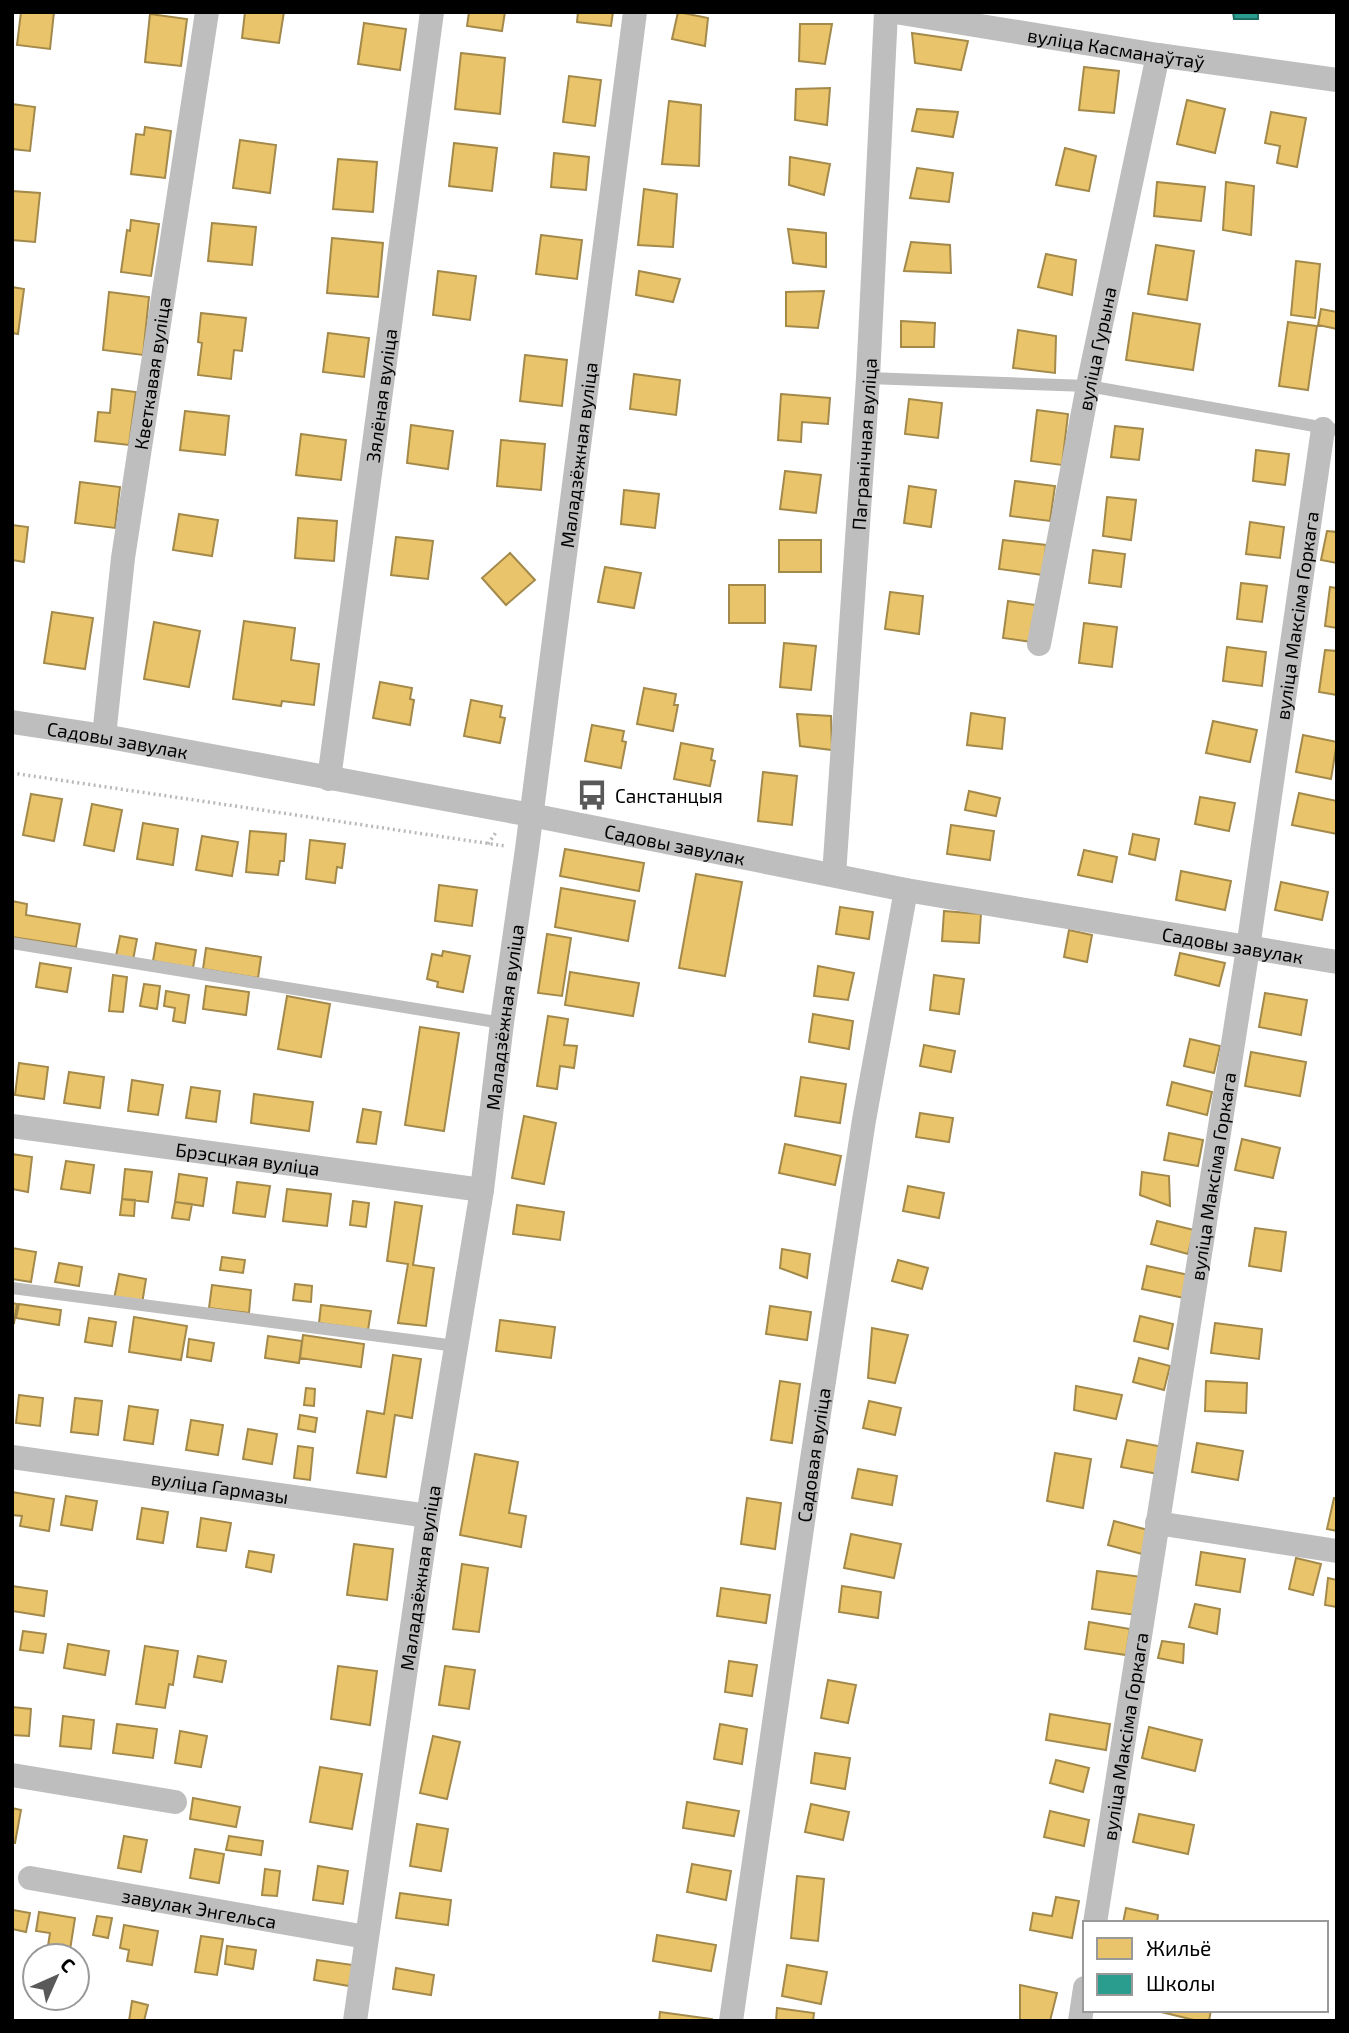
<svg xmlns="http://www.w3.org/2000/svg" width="1349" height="2033" viewBox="0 0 1349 2033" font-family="'Exo 2',sans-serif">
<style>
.homes{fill:#e9c46a;stroke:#a3894a;stroke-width:2}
.schools{fill:#2a9d8f;stroke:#1d6e64;stroke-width:2}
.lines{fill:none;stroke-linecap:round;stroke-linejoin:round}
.path{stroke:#b9b9b9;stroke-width:3.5;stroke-dasharray:2 3.5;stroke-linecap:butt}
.service{stroke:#bebebe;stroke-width:12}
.minor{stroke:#bebebe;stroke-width:24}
.labels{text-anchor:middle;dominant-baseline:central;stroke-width:7;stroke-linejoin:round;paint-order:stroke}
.street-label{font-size:19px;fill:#000;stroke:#fff}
.poi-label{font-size:19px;fill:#000;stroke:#fff;text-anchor:start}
</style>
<rect width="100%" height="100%" fill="#fff"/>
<path class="homes" d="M21,12h33l-4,37 -33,-4z
M245,12h39l-5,31 -37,-5z
M469,12h36l-3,19 -35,-5z
M578,12h35l-2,14 -34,-4z
M678,12l30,6 -3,28 -33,-7z
M150,14l37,5 -6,47 -36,-4z
M364,23l42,6 -6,41 -42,-6z
M800,24h32l-7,40 -26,-3z
M912,33l56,8 -7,29 -46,-7z
M461,53l44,5 -5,56 -45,-5z
M1084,67l35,4 -5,42 -35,-3z
M569,76l32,4 -6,46 -32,-4z
M830,88l-3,37 -32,-5 1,-31z
M1187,100l38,9 -10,44 -38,-9z
M669,101l32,4 -2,61 -37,-2z
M12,104l23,3 -5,44 -18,-2z
M917,109l41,3 -5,25 -41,-6z
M1271,112l35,6 -9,49 -20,-4 3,-17 -15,-3z
M145,127l26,4 -6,47 -34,-4 5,-40 8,1z
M240,140l36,5 -6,48 -37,-5z
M454,143l43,5 -5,43 -43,-5z
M1065,148l31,8 -7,35 -33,-6z
M554,153l35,4 -3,33 -35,-3z
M790,157l40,7 -6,31 -35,-10z
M338,159l39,3 -4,50 -40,-3z
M917,168l36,5 -4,29 -39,-4z
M1157,182l48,5 -4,34 -47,-5z
M1226,182l28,4 -3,49 -28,-5z
M644,189l33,5 -4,53 -35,-2z
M12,191l28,2 -5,49 -23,-2z
M131,220l28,4 -8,52 -30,-4 6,-42 3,1z
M212,223l44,4 -4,38 -44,-4z
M788,229l38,4v34l-33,-4z
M541,235l41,5 -5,39 -41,-5z
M332,238l51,5 -5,54 -51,-4z
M911,242l39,3 1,28 -47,-2z
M1156,245l38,6 -7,49 -39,-6z
M1046,254l30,6 -4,35 -34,-8z
M1296,261l24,3 -5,54 -24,-3z
M438,271l38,5 -6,44 -37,-5z
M639,271l41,8 -7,23 -37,-7z
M12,287l12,2 -6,45 -6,-1z
M824,291l-6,37 -32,-2v-34z
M109,292l40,5 -6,58 -40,-5z
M1321,309l16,3v17l-19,-4z
M201,313l45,5 -4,33 -8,-1 -3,29 -33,-4 4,-32 -4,-1z
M1133,313l67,11 -7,46 -67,-10z
M901,321l34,2 -1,24h-33z
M1288,322l29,4 -9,64 -29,-4z
M1018,330l38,6 -1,37 -42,-5z
M328,333l41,5 -5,39 -41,-5z
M525,355l42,5 -5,46 -42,-5z
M634,374l46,6 -4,35 -46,-6z
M112,389l24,3 -7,53 -34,-4 3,-29 12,1z
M781,394l49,4 -2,26 -26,-2 -1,20 -23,-2z
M909,399l33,4 -4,35 -33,-4z
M1037,410l31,4 -6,51 -31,-4z
M185,411l44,5 -4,39 -45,-5z
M411,425l42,6 -5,38 -41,-6z
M1115,426l28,3 -4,31 -28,-3z
M301,434l45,6 -5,40 -45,-5z
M501,440l44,4 -4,46 -44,-4z
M1256,450l33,4 -4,31 -32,-4z
M785,471l36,4 -5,38 -36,-4z
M1015,481l40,5 -5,35 -40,-5z
M80,482l40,5 -5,41 -40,-5z
M909,486l27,4 -5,37 -27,-4z
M624,490l35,4 -4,34 -34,-4z
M1107,497l29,3 -5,40 -28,-4z
M179,514l39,6 -6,36 -39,-6z
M298,518l39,3 -3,40 -39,-3z
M1250,522l34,5 -4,31 -34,-4z
M12,525l16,2 -4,35 -12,-2z
M1327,531l10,1v31l-16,-3z
M396,537l37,4 -5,38 -37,-4z
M779,540h42v32h-42z
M1003,540l43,5 -3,30 -44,-6z
M1093,550l32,4 -4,33 -32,-4z
M510,553l25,27 -29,25 -24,-27z
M605,567l36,6 -7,35 -36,-6z
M1241,583l26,3 -5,36 -25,-3z
M729,585h36v38h-36z
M1330,587l7,1v40l-12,-2z
M890,592l33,4 -4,38 -34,-5z
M1008,601l28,4 -4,37 -29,-4z
M52,612l41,6 -8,51 -41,-6z
M244,621l51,7 -4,32 28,4 -5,41 -32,-4 -1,5 -48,-7z
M154,622l46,9 -11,56 -45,-8z
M1084,623l33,4 -5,40 -33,-4z
M784,643l32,3 -5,44 -31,-3z
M1227,647l39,5 -4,34 -39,-5z
M1325,650l12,1v44l-18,-3z
M380,682l32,6 -2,11 4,1 -4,25 -37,-7z
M644,688l32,6 -2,11h4l-5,26 -36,-7z
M471,700l31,6 -2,11 5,1 -5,25 -36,-7z
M971,713l34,5 -3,31 -35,-4z
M797,714l34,2 1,34 -32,-4z
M1213,721l44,9 -7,32 -44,-9z
M592,725l32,6 -2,10 4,1 -5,26 -36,-7z
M1303,735l34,7 -6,37 -35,-7z
M681,743l32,6 -2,11 4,1 -5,25 -36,-7z
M763,772l34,4 -5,49 -34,-4z
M969,791l31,7 -4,18 -31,-6z
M1299,793l38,8v33l-45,-9z
M31,794l31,5 -8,42 -31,-6z
M1200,797l35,6 -6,28 -34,-7z
M92,804l30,6 -8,41 -30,-6z
M143,823l35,6 -5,36 -36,-6z
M951,825l43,6 -4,29 -43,-6z
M250,831l36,3 -2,27h-4l-2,14 -32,-3z
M1133,834l26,5 -4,21 -26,-6z
M202,836l36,6 -6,34 -36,-6z
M310,840l35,4 -3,24 -5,-1 -2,16 -29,-4z
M565,849l79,14 -5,28 -79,-15z
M1084,850l33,7 -5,25 -34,-7z
M1181,871l50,10 -6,29 -49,-10z
M696,874l46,8 -17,94 -46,-8z
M1281,882l47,10 -6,28 -47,-10z
M439,885l38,5 -5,36 -37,-5z
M561,888l74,13 -7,40 -73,-14z
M12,901l15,3 -1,11 54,9 -4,23 -64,-10z
M840,907l33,5 -4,27 -33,-5z
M944,911l37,3 -2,29 -37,-2z
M1069,930l23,5 -5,27 -23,-5z
M547,934l24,4 -9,58 -24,-3z
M120,936l17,3 -4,21 -17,-4z
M156,943l40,7 -3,18 -40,-7z
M206,948l55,9 -3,21 -55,-9z
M443,951l27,5 -7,36 -26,-5 1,-5 -11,-3 5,-25 10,2z
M1180,953l45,10 -6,23 -44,-11z
M40,963l31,5 -4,24 -31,-5z
M818,966l36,7 -6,27 -34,-4z
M570,972l69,11 -6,33 -68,-11z
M113,975l14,2 -4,35 -14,-1z
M934,975l30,4 -5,35 -29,-4z
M144,984l16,2 -3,23 -17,-3z
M206,986l43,6 -3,23 -43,-6z
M166,991l23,4 -4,28 -12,-2 2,-13 -11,-2z
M1265,993l42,7 -6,35 -42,-8z
M287,996l43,8 -9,53 -43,-8z
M813,1014l40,7 -4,28 -40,-7z
M548,1016l20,3 -4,26 13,1 -3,22 -14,-2 -3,23 -20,-3z
M420,1027l39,6 -15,98 -39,-6z
M1190,1039l30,7 -6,27 -30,-7z
M924,1045l31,6 -4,21 -31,-6z
M1251,1052l55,10 -6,34 -55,-10z
M19,1063l29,4 -4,32 -29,-4z
M69,1072l35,5 -4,31 -36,-5z
M801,1077l45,7 -6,39 -45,-7z
M132,1080l31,5 -5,30 -30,-4z
M1172,1082l40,10 -5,23 -40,-10z
M191,1087l29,4 -4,31 -30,-4z
M254,1094l59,8 -4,29 -58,-8z
M363,1109l18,3 -5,32 -19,-2z
M920,1113l33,5 -4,24 -33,-5z
M524,1116l32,7 -12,61 -32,-6z
M1169,1133l34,7 -5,26 -34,-6z
M1242,1139l38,9 -7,30 -38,-8z
M785,1144l56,12 -6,29 -56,-12z
M12,1154l20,3 -4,35 -16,-3z
M66,1161l28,4 -4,28 -29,-4z
M125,1169l27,3 -4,30 -26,-3z
M1142,1172l27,4 1,30 -30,-11z
M179,1174l28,4 -4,28 -28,-4z
M237,1182l33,4 -5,31 -32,-4z
M908,1186l36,7 -5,25 -36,-7z
M287,1189l44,5 -4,32 -44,-5z
M122,1199l13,1 -1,16 -14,-1z
M353,1201l16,2 -3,24 -16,-2z
M175,1202l17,2 -3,16 -17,-2z
M395,1202l27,4 -9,59 21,3 -8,58 -28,-3 10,-59 -21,-3z
M517,1205l47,7 -4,28 -47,-6z
M1157,1221l37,9 -6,24 -37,-10z
M1255,1228l31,4 -5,39 -32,-5z
M12,1248l24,4 -5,30 -19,-3z
M782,1249l28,5 -3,24 -27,-10z
M222,1257l23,3 -2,13 -23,-3z
M898,1260l30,8 -6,21 -30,-8z
M59,1263l23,4 -3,19 -24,-4z
M1147,1266l42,9 -5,23 -42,-9z
M119,1274l27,5 -4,25 -28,-5z
M295,1284l17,2 -1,16 -18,-2z
M212,1285l39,5 -2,23 -40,-5z
M12,1303l5,1 -3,19 -2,-1z
M19,1304l42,6 -2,15 -43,-7z
M321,1305l50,6 -3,19 -49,-7z
M770,1306l41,6 -4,28 -41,-6z
M1140,1316l33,8 -5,25 -34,-8z
M134,1317l53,9 -6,34 -52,-8z
M89,1318l27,4 -4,24 -27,-4z
M500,1320l55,7 -4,31 -55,-7z
M1215,1323l47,6 -3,30 -48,-6z
M872,1328l36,7 -13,48 -27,-5z
M303,1335l61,9 -3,23 -61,-9z
M268,1336l34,5 -3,22 -34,-5z
M189,1339l25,4 -3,18 -24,-4z
M393,1355l28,4 -9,59 -17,-3 -9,62 -29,-4 10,-62 17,3z
M1139,1358l31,8 -6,24 -31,-8z
M780,1381l20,3 -8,59 -21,-3z
M1206,1381l41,2 -1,30 -41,-2z
M1076,1386l46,9 -6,24 -42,-9z
M306,1388l9,1 -1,17 -10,-1z
M19,1395l24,3 -3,28 -24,-3z
M75,1398l27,3 -4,34 -27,-3z
M869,1401l32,7 -6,27 -32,-7z
M129,1406l29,4 -5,34 -29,-4z
M300,1415l17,3 -2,14 -17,-3z
M191,1420l32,5 -5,30 -32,-5z
M248,1429l29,5 -5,30 -29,-5z
M1127,1440l36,7 -5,27 -37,-7z
M1197,1443l46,8 -5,29 -46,-8z
M298,1446l15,2 -3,32 -16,-2z
M1055,1453l36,6 -8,49 -36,-7z
M475,1454l43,8 -9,51 17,3 -5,31 -61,-12z
M858,1469l39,7 -5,29 -40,-7z
M12,1492l42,7 -5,32 -29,-5 2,-10 -10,-1z
M66,1496l31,5 -5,29 -31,-5z
M747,1498l34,5 -6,46 -34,-5z
M1334,1498h3v33l-10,-2z
M142,1508l26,4 -5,31 -26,-4z
M201,1518l30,5 -5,28 -29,-4z
M1114,1521l34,9 -6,24 -34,-9z
M851,1534l50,10 -7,34 -50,-10z
M354,1544l39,5 -6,51 -40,-5z
M249,1551l25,4 -3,17 -25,-5z
M1201,1552l44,7 -5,33 -44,-7z
M1296,1558l25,6 -8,31 -24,-6z
M462,1564l26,4 -9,64 -26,-3z
M1097,1571l45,6 -6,38 -44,-6z
M1328,1578l9,2v27l-12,-2z
M12,1586l35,5 -3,25 -32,-5z
M842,1586l39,6 -3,26 -39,-6z
M721,1588l49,7 -4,28 -49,-7z
M1195,1604l25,5 -3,25 -28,-7z
M1089,1622l41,7 -4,26 -41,-6z
M23,1631l23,3 -3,19 -23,-3z
M1162,1641l22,3 -1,19 -25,-5z
M68,1644l41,7 -4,24 -41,-7z
M145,1646l33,5 -5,34 -4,-1 -4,24 -29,-4z
M198,1656l28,5 -4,21 -28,-5z
M729,1661l28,4 -5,31 -27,-4z
M338,1666l39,5 -7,54 -39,-6z
M445,1666l30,4 -6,39 -30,-4z
M828,1680l28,5 -8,38 -27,-5z
M12,1707l19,2 -2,27 -17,-1z
M1050,1714l60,10 -4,26 -60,-10z
M63,1716l31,4 -3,29 -31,-3z
M117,1724l40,5 -4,29 -40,-5z
M720,1724l27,5 -5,35 -28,-5z
M1149,1727l53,13 -7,31 -53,-13z
M180,1731l27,5 -6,31 -26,-4z
M433,1736l27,6 -13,57 -27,-6z
M815,1753l35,5 -5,31 -34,-6z
M1056,1760l33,8 -6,24 -33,-9z
M320,1767l42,7 -10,55 -42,-7z
M193,1798l47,9 -4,20 -46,-8z
M687,1802l52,9 -5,25 -51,-8z
M811,1804l38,8 -6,28 -38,-8z
M12,1808l9,2 -6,33h-3z
M1050,1811l39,9 -5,26 -40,-9z
M1139,1814l55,11 -6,29 -55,-12z
M417,1824l31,5 -7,42 -31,-5z
M124,1836l23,4 -6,32 -23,-4z
M229,1836l34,5 -2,14 -35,-5z
M195,1849l29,5 -5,29 -29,-5z
M692,1864l39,7 -5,29 -39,-8z
M318,1866l30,5 -5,33 -30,-4z
M265,1869l15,2 -3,25 -15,-1z
M797,1876l27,3 -6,62 -27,-3z
M400,1893l51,7 -3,25 -52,-7z
M1056,1897l23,4 -7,37 -42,-8 3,-17 19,3z
M1126,1908l32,7 -1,8h-34z
M13,1910l17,3 -4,19 -14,-3z
M39,1912l36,6 -5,32 -22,-4 2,-13 -14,-2z
M97,1916l15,2 -4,20 -15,-3z
M124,1925l34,6 -6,34 -25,-4 2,-11 -9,-2z
M657,1935l59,10 -5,26 -58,-10z
M201,1936l22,3 -6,36 -22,-3z
M227,1946l29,4 -3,19 -28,-5z
M317,1960l36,5 -4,21 -35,-6z
M787,1965l40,7 -6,32 -39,-8z
M396,1968l38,7 -3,20 -38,-6z
M1020,1985l37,8 -7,28h-30z
M132,2001l16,4 -4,16h-15z
M777,2008l37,5 -1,8h-37z
M1211,2010l-2,11h-11l-41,-10z
M660,2012l52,7v2h-53z"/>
<path class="schools" d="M1233,12h25v7h-24z"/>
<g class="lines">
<path class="path" d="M12,773l493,73
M488,844l9,-13"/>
<path class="service" d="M868,378l220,8 249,44
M12,943l490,80
M12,1288l444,58"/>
<g class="minor">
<path id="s1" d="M895,12l263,43 179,25"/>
<path id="s2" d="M1039,644l49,-258 70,-331"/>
<path id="s3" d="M12,722l92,14 427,79 375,75 431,72"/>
<path id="s4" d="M104,736l19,-178 84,-546"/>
<path id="s5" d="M329,779l103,-767"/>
<path id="s6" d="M834,875l34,-497 18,-366"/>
<path id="s7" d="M12,1126l470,64"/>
<path id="s8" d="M12,1457l416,59"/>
<path d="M1157,1523l180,28"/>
<path d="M12,1775l163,27"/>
<path id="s9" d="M30,1878l336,59"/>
<path id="s10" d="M1095,1923l153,-975 75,-519"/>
<path id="s11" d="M355,2021l73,-505 54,-326 20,-167 25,-174 108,-837"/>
<path id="s12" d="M731,2021l80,-555 53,-346 42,-230"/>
<path d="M1080,2021l5,-33"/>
</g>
</g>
<defs>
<g id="bus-bare" transform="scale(2.415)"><path d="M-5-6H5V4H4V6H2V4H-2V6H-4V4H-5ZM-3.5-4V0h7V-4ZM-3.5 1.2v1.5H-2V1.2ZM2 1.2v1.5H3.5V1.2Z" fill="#595959" stroke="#fff" stroke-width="2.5" paint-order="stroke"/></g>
</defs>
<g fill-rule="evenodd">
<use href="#bus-bare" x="592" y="795"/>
</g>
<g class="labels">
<g class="street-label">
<text stroke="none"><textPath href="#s1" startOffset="224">вуліца Касманаўтаў</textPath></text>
<text stroke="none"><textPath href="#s2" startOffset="301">вуліца Гурына</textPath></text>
<text stroke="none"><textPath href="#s4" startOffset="366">Кветкавая вуліца</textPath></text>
<text stroke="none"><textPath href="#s5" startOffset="387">Зялёная вуліца</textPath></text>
<text stroke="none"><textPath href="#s6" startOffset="432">Пагранічная вуліца</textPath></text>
<text stroke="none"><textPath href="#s11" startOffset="1582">Маладзёжная вуліца</textPath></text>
<text stroke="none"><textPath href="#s10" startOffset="1323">вуліца Максіма Горкага</textPath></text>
<text stroke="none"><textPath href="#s3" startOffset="107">Садовы завулак</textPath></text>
<text stroke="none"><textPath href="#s3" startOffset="674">Садовы завулак</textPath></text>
<text stroke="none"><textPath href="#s3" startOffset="1241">Садовы завулак</textPath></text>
<text stroke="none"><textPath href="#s11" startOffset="1015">Маладзёжная вуліца</textPath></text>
<text stroke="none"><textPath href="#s7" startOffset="238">Брэсцкая вуліца</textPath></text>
<text stroke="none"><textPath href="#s10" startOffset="756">вуліца Максіма Горкага</textPath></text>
<text stroke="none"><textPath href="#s12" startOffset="572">Садовая вуліца</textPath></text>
<text stroke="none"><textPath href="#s8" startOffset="210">вуліца Гармазы</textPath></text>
<text stroke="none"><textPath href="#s11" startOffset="448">Маладзёжная вуліца</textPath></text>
<text stroke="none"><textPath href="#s10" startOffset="189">вуліца Максіма Горкага</textPath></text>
<text stroke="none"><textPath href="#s9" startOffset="172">завулак Энгельса</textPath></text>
</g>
<g class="poi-label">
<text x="615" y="795">Санстанцыя</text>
</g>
</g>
<rect width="1349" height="2033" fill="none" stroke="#000000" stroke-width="28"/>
<rect x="1083" y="1921" width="245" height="91" fill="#ffffff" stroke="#999999" stroke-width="2"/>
<rect x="1097" y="1938" width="35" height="21" fill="#e9c46a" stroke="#999999" stroke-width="2"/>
<text x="1146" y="1956" font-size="21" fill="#000000">Жильё</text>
<rect x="1097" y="1974" width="35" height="21" fill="#2a9d8f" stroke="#999999" stroke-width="2"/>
<text x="1146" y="1991" font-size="21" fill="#000000">Школы</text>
<g transform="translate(56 1977) rotate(45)"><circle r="33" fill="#ffffff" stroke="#999999" stroke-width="2"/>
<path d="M0-5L12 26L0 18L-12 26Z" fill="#595959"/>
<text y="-10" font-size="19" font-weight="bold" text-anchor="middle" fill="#000000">С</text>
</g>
</svg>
